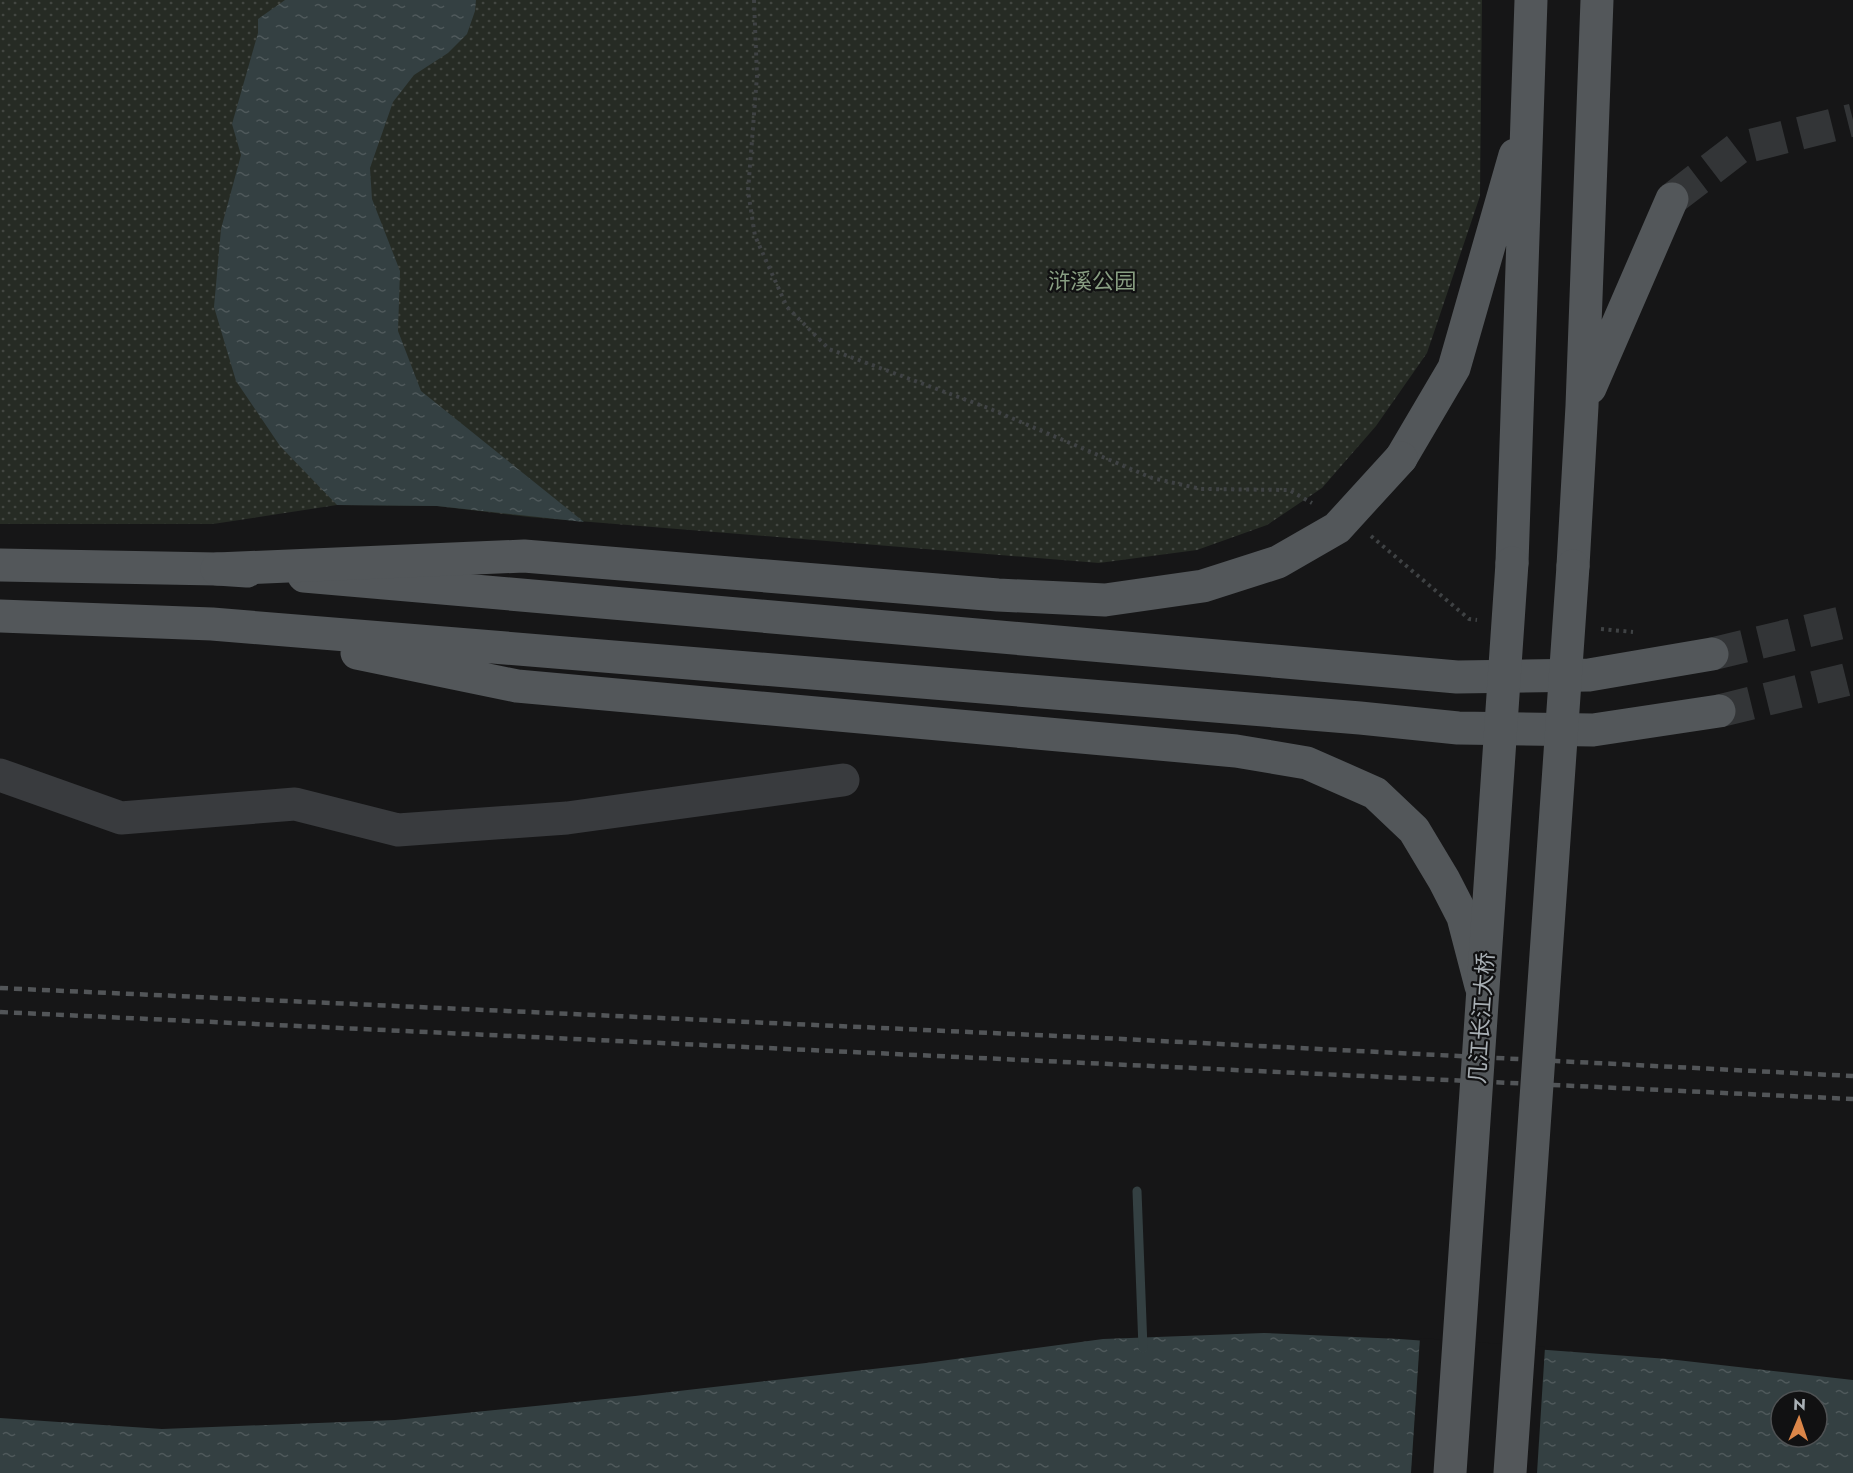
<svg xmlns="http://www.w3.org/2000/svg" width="1853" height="1473" viewBox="0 0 1853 1473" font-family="Jost,'Noto Sans SC',sans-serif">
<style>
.park{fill:url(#park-dots)}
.water{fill:url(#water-ripples);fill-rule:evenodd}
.pier{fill:#161617}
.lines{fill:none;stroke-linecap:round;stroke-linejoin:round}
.stream{stroke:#344042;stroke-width:9}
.major-tunnel{stroke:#333537;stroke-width:33;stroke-dasharray:33 16;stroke-linecap:butt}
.path{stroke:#3f4244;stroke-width:4;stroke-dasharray:3 4.5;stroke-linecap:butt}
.minor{stroke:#393b3e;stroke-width:33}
.major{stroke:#53575a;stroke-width:33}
.rail{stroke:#525558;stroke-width:4.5;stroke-dasharray:8 6;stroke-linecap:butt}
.major-bridge{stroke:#53575a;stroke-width:33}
.labels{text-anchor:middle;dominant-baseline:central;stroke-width:4.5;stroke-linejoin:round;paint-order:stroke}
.park-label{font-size:22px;fill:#889e82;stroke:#111112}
.street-label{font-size:22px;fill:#a9b0b5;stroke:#111112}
</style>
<defs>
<pattern id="park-dots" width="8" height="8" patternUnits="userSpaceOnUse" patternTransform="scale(1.5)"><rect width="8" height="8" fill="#262b24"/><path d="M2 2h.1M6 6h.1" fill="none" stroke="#434742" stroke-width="1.8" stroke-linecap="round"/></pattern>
<pattern id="water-ripples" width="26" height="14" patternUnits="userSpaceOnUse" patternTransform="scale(1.5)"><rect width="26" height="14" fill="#344042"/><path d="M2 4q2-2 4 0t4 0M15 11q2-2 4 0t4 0" fill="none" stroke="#4f595b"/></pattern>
</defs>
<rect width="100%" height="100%" fill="#161617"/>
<path class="park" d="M0,0h1482l-2,196 -53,157 -51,73 -54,62 -55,37 -70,25 -98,13 -570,-46 -92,-11 -100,-1 -124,19h-213z"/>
<path class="water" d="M285,0h191l-1,11 -8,23 -19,19 -34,22 -21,27 -23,66 2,31 28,72 -2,60 23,60 163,131 -147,-16 -100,-1 -57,-59 -44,-65 -22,-74 7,-78 20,-74 -9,-31 26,-91v-14z
M1264,1333l136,6 268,20 185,21v93h-1853v-55l162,11 233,-9 240,-24 291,-33 177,-24zM1781,1401h36v36h-36z"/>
<path class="pier" d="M1420,1338l125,9 -8,126h-126z"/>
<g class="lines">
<path class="stream" d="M1137,1191l6,157"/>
<path class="major-tunnel" d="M1672,199l65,-50 116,-29
M1712,654l141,-34
M1719,711l134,-33"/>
<path class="path" d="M754,0l3,76 -9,115 7,45 32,71 42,42 159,59 164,70 49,11 88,1 23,13
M1371,536l98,83 8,1
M1601,629l32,3"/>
<path class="minor" d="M0,775l121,43 174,-14 103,26 169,-12 276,-38"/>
<path class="major" d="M1590,388l82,-189
M1401,458l53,-90 61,-213
M1512,563l19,-563
M0,565l217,4 30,2
M1573,566l9,-160 15,-406
M304,576l1153,101 132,-2 123,-21
M0,616l212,8 1148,94 98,10 135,2 126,-19
M357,653l160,33 719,65 71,12 68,30 39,37 30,50 19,37 18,69"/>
<path class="rail" d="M0,988l1102,50 751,38
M0,1012l1853,87"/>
<path class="major-bridge" d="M217,569l307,-13 474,39 107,5 98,-14 75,-24 59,-34 64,-70
M1450,1473l62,-910
M1510,1473l63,-907"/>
</g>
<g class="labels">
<g class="park-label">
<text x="1092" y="281">浒溪公园</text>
</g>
<g class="street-label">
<text transform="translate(1481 1018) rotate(-86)">几江长江大桥</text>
</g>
</g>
<g transform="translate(1799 1419) rotate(2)"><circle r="28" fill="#111112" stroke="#4e5153" stroke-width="1.5"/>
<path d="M0-4.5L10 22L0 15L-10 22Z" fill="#db8649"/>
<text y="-9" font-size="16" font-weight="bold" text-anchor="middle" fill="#a9b0b5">N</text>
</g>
</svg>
